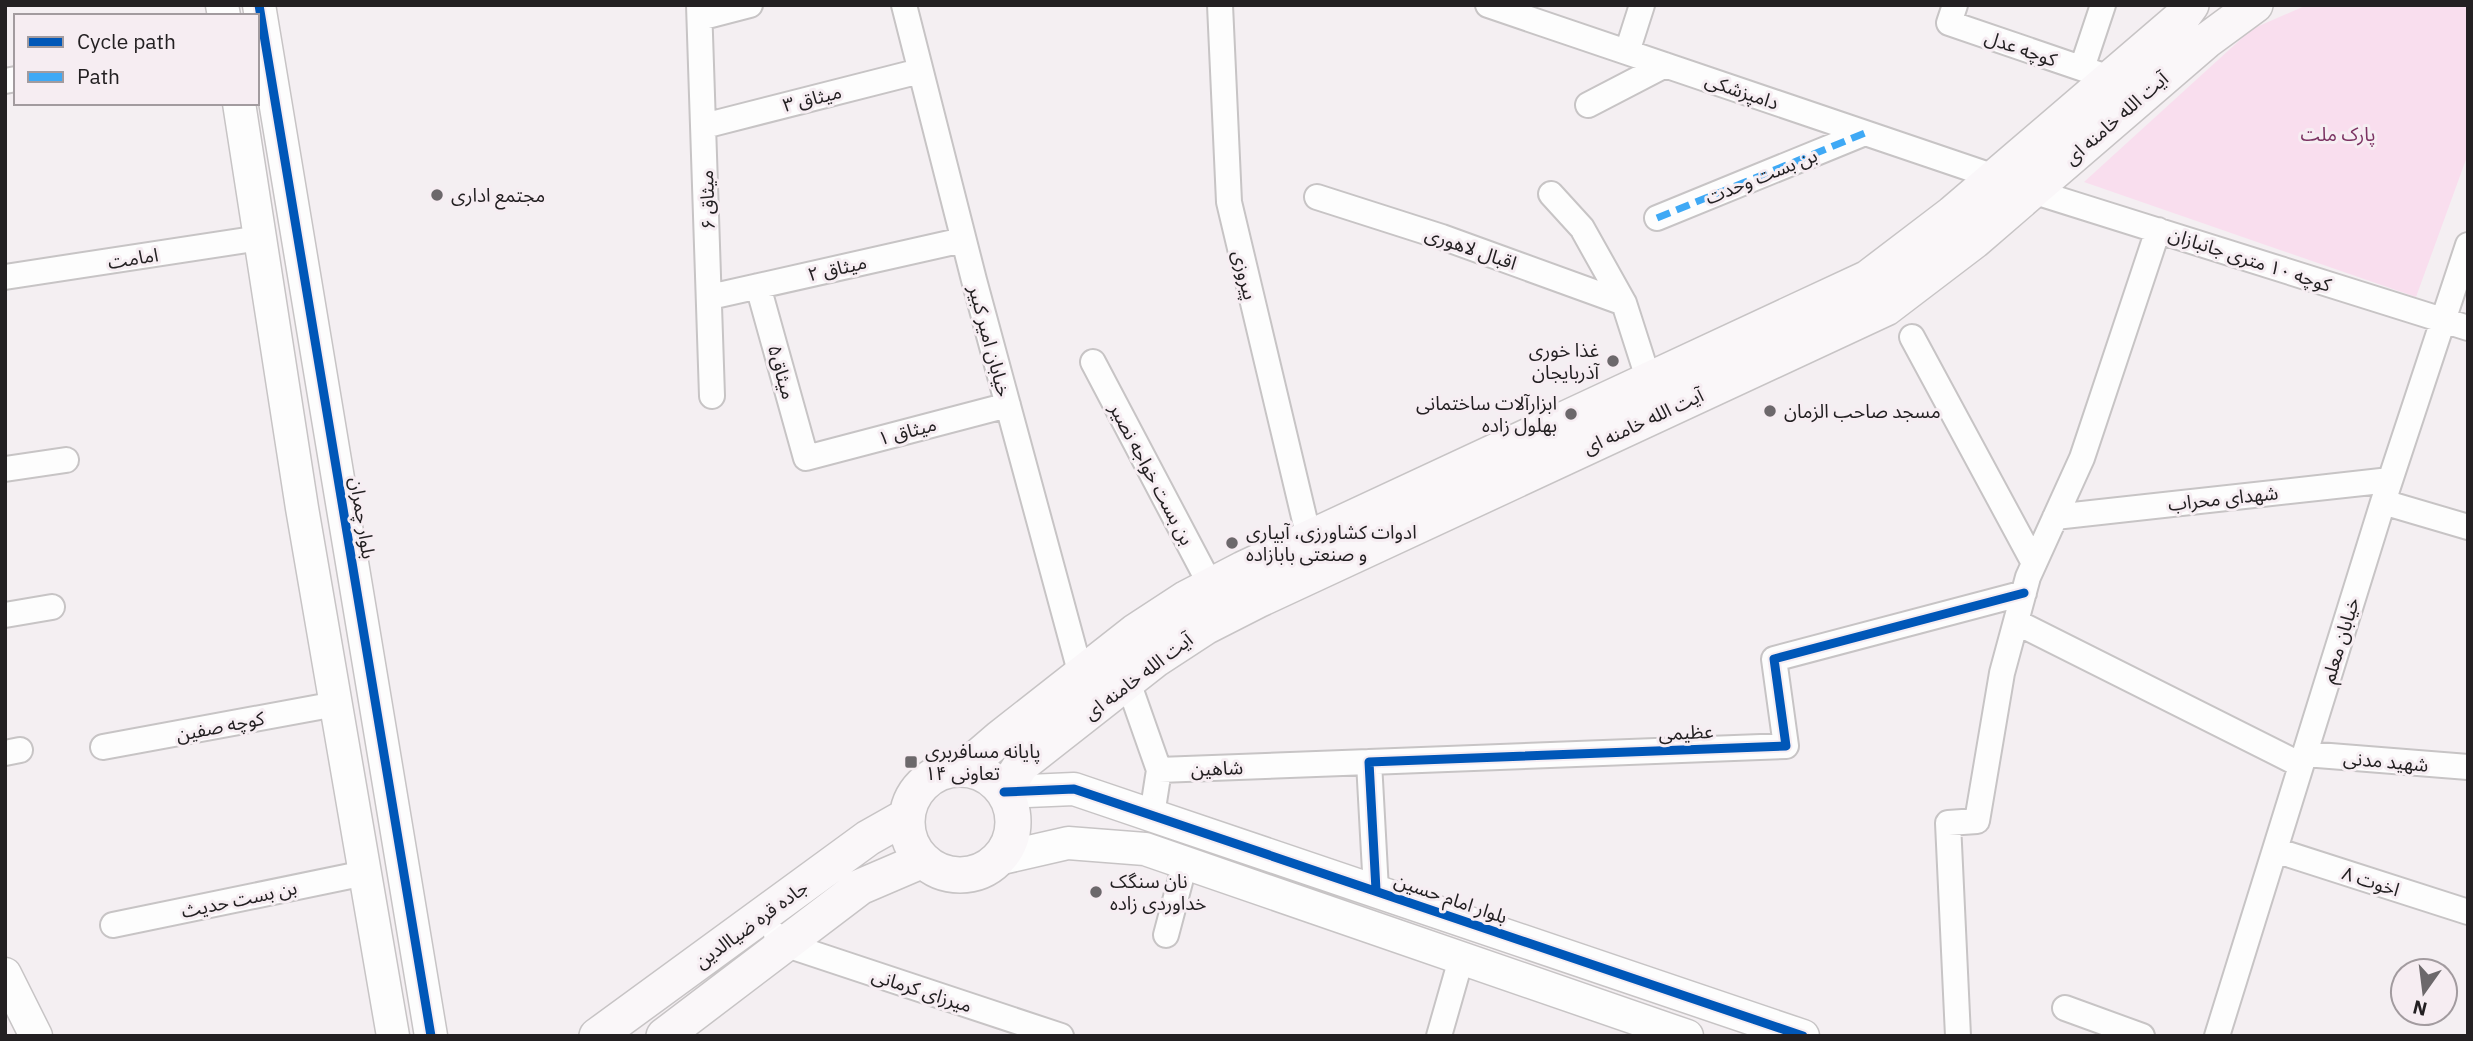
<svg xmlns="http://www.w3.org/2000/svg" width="2473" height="1041" viewBox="0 0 2473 1041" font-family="'IBM Plex Sans','Noto Sans Arabic',sans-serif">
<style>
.green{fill:#f9deee}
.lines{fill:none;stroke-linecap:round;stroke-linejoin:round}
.minor-casing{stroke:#c7c4c5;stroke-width:28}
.tertiary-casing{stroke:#c7c4c5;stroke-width:35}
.secondary-casing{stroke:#c7c4c5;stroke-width:38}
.minor{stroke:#fdfdfd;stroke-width:24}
.tertiary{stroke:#fdfdfd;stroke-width:32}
.secondary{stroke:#faf7f9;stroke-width:35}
.quiet{stroke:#3fa9f5;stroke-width:7;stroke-dasharray:14 7;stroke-linecap:butt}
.cycleway-casing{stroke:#f6edf2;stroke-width:13}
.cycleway{stroke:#0057b8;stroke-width:9}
.poi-dot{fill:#6c686b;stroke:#f6edf2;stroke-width:2.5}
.labels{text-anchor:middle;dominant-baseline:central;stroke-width:6;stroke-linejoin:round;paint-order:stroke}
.street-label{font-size:19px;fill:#232022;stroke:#f6edf2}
.park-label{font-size:19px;fill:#7b3362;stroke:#f6edf2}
.poi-label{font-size:19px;fill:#232022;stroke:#f6edf2;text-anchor:start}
</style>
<rect width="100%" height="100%" fill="#f4eff2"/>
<path class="green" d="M2307,5h155l6,2v147l-52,143 -332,-115 168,-153z"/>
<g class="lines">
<g class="minor-casing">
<path id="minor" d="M699,5l13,391
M904,5l70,275 107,395
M1220,5l9,197 80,336
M1488,5l507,172
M1955,5l-6,18 161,55
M700,18l50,-13
M1627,52l15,-47
M2082,68l21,-63
M5,81l11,-2
M1588,105l77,-40
M704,126l216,-55
M2032,191l436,137
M1551,194l31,34 42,75 25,78
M1317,197l125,40 182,66
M1657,218l208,-85
M5,277l255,-39
M758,286l48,172 202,-53
M710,297l253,-57
M1912,337l122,226
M1093,362l118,224
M5,469l61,-9
M2383,502l85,25
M2055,517l335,-37
M5,615l47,-8
M2016,622l285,143
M1128,682l31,88 210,-8
M103,747l233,-43
M5,753l15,-3
M2305,754l163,13
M1152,815l7,-45
M2275,850l193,62
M1376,890l-7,-128 417,-16 -12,-87 250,-66
M113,925l252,-52
M776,935l8,9 277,92
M1166,935l19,-72
M2065,1008l77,28
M1439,1036l22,-77
M1958,1036l-10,-213 29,-2 25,-148 26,-96 54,-119 76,-228
M2217,1036l166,-534 85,-257"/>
</g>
<g class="tertiary-casing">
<path id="tertiary" d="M222,5l2,11
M259,5l172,1031
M239,103l63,405 91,528
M1004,792l70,-3 729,247
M998,859l70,-16 77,6 542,187
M5,974l31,62"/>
</g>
<g class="secondary-casing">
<path id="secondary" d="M964,769l36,-31 135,-106 52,-34 56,-29 625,-291 84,-64 231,-198 8,-11
M907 822a53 53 0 1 1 106 0a53 53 0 1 1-106 0Z
M1004,792l17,-27 135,-106 49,-32 53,-27 628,-292 88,-67 232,-200 49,-36
M597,1036l271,-198 39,-22
M664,1036l196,-149 63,-27"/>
</g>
<use href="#minor" class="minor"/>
<use href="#tertiary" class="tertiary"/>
<use href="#secondary" class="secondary"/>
<path class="quiet" d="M1657,218l208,-85"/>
<g class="cycleway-casing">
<path id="cycleway" d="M259,5l172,1031
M1004,792l70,-3 729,247
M1376,890l-7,-128 417,-16 -12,-87 250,-66"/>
</g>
<use href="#cycleway" class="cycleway"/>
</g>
<g class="poi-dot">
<circle cx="437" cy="195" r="7"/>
<circle cx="1613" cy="361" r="7"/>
<circle cx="1770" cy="411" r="7"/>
<circle cx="1571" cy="414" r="7"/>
<circle cx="1232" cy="543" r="7"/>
<rect x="904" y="755" width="14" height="14" rx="3.5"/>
<circle cx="1096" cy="892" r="7"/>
</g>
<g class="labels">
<g class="street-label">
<text transform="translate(2021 48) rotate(19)">کوچه عدل</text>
<text transform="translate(1742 91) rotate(19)">دامپزشکی</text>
<text transform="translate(812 98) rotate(-14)">میثاق ۳</text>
<text transform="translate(2116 118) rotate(-41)">آیت الله خامنه ای</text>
<text transform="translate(1761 176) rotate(-22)">بن بست وحدت</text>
<text transform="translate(707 200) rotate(-92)">میثاق ۶</text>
<text transform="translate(1471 248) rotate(19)">اقبال لاهوری</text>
<text transform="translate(133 258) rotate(-9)">امامت</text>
<text transform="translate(2250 259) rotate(18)">کوچه ۱۰ متری جانبازان</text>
<text transform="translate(837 268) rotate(-13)">میثاق ۲</text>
<text transform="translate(1245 275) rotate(76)">پیروزی</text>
<text transform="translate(990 341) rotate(75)">خیابان امیر کبیر</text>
<text transform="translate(782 372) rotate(74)">میثاق۵</text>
<text transform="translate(1643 421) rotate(-25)">آیت الله خامنه ای</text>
<text transform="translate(907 431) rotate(-15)">میثاق ۱</text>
<text transform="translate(1152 474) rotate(62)">بن بست خواجه نصیر</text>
<text transform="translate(2223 498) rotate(-6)">شهدای محراب</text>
<text transform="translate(363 518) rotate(81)">بلوار چمران</text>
<text transform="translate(2340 640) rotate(-73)">خیابان معلم</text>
<text transform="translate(1138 676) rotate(-37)">آیت الله خامنه ای</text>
<text transform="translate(220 726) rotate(-11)">کوچه صفین</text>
<text transform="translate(1686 732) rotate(-2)">عظیمی</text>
<text transform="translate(2386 761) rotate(5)">شهید مدنی</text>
<text transform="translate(1217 768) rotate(-2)">شاهین</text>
<text transform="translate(2371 881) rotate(18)">اخوت ۸</text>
<text transform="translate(1451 898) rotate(19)">بلوار امام حسین</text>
<text transform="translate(239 899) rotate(-12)">بن بست حدیث</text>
<text transform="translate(751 924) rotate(-36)">جاده قره ضیاالدین</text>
<text transform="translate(922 990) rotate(18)">میرزای کرمانی</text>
</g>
<g class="park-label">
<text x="2338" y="134">پارک ملت</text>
</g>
<g class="poi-label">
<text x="451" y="195">مجتمع اداری</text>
<text x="1599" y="350" text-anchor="end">غذا خوری<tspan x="1599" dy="22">آذربایجان</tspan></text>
<text x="1557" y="403" text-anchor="end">ابزارآلات ساختمانی<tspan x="1557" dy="22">بهلول زاده</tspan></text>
<text x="1784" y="411">مسجد صاحب الزمان</text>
<text x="1246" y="532">ادوات کشاورزی، آبیاری<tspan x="1246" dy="22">و صنعتی بابازاده</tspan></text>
<text x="925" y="751">پایانه مسافربری<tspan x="925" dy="22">تعاونی ۱۴</tspan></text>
<text x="1110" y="881">نان سنگک<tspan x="1110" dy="22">خداوردی زاده</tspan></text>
</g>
</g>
<rect width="2473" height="1041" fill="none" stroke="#232022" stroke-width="14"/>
<rect x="14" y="14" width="245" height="91" fill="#f6edf2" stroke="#a29b9f" stroke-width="2"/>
<rect x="28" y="37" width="35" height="10" fill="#0057b8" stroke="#a29b9f" stroke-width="2"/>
<text x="77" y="49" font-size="21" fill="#232022">Cycle path</text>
<rect x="28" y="72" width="35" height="10" fill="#3fa9f5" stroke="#a29b9f" stroke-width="2"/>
<text x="77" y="84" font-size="21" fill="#232022">Path</text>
<g transform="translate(2424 992) rotate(194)"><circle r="33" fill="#f6edf2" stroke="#a29b9f" stroke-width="2"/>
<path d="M0-5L12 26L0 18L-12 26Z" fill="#6c686b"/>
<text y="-10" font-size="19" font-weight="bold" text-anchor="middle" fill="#232022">N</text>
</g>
</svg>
